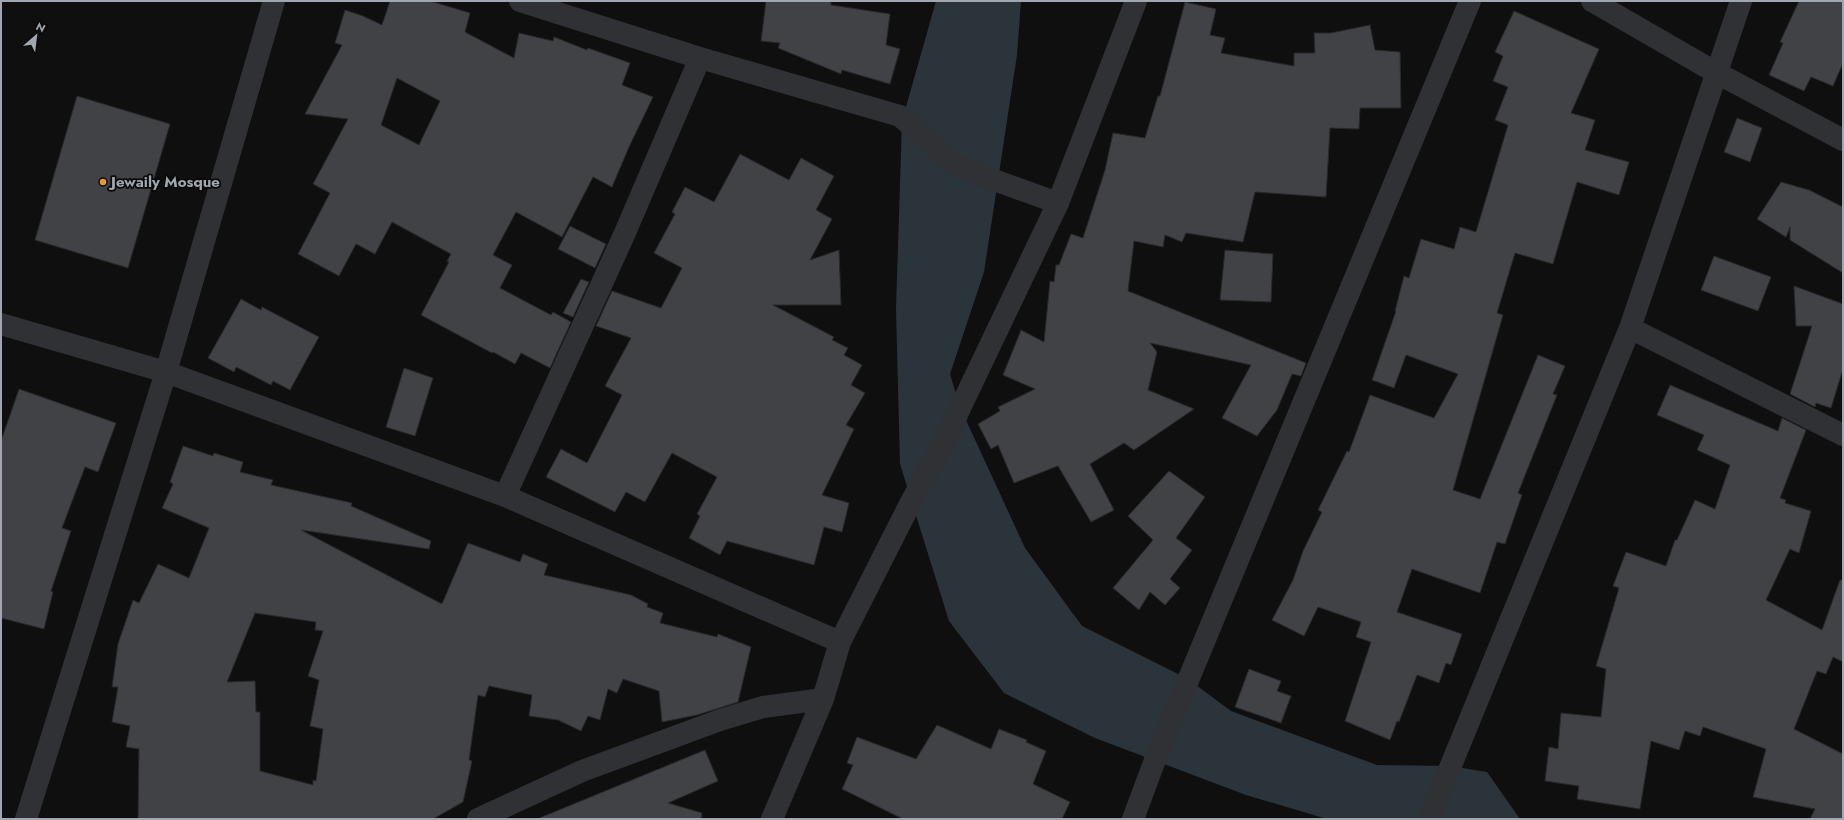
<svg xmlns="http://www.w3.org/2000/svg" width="1844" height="820" viewBox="0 0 1844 820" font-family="Jost,sans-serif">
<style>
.water{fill:#2b343a}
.building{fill:#404246;stroke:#29292c;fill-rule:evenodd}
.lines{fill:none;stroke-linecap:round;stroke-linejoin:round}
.minor{stroke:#303135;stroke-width:22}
.poi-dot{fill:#e89a2f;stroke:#0a0a0b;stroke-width:1.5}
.labels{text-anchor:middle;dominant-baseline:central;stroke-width:3.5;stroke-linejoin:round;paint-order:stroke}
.poi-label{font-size:15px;font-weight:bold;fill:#a0a7b0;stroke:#0a0a0b;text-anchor:start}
</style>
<rect width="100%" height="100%" fill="#0f0f10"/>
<path class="water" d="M936,1h85l-4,54 -33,217 -34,102 10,33 65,141 57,78 106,53 43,32 146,54 73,1 37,6 33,47h-193l-81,-24 -151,-57 -91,-45 -55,-72 -49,-157 -4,-155 6,-188z"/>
<path class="building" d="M390,1h40l40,12 -5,19 49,26 5,-25 34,8 1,-4 33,13 1,-2 42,15 -8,22 31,12 -24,50 -17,40 -19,-10 -31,60 -46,-25 -23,43 19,10 -12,23 51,27 2,-3 18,10 -21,46 -29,-15 -6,11 -22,-12 -1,1 -71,-38 28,-53 -2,-1 4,-7 -59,-32 -17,32 -19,-10 -17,32 -41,-22 32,-61 -17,-9 35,-65 -43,-5 37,-69 -7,-2 10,-33 18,6 19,9zM397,78l43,23 -21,44 -38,-20z
M766,1h65v4l59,9 -4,31 14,4 -10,35 -48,-14 -1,4 -63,-26 2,-5 -19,-2z
M1799,1h44v62l-10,23 -22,-9 -7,14 -35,-16 14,-32 -3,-1z
M1185,2l31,7 -6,26 15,3 -4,15 73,13v-13h21l-1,-20h17l39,-8 5,25 25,2 1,56h-41l-1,21 -29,-1 -4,69 -71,-5 -12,50 -57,-9 -4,9 -17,-7 -2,12 -29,-6 -6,50 178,72 -5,13 -9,-2 -15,36 -20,26 -35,-18 29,-53 -101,-22 7,9 -9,38 46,19 -60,41 -10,-7 -34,21 24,46 -23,12 -33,-56 -44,17 -16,-38 -7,4 -13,-25 22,-13 -2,-4 37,-18 -32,-14 18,-45 23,12 6,-61 4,1 2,-17h3l12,-31 12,4 22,-68 8,-37 32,5 13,-42h2z
M1514,11l85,38 -28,64 24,7 -10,30 44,12 -10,33 -42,-13 -24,82 -38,-11 -18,60 6,2 -50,175 27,9 58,-144 27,11 -12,28 4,1 -39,98 4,2 -17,49 -8,-2 -17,51 -68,-24 -15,43 65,22 -11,31 -5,-2 -7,20 -22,-8 -18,47 -2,-1 -7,19 -45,-19 26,-79 -15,-5 5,-15 -43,-15 -14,29 -32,-16 21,-40 10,-29 19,-39 -4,-2 29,-59 2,1 21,-57 64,23 24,-44 -52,-19 -12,33 -22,-8 24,-69h-1l9,-35 5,2 12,-39 33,10 6,-22 16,5 32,-107 -13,-5 13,-33 -15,-6 10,-25 -8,-4z
M77,96l93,28 -42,144 -93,-28z
M1737,118l25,10 -12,34 -26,-10z
M740,154l49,26 12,-22 33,18 -18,34 16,9 -22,41 29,-10 2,55h-68l61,32 -2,3 16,8 -4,7 18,10 -11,20 14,8 -19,32 8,4 -32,66 27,8 -7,29 -18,-5 -10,38 -87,-24 -7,14 -31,-17 11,-22 -3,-2 20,-37 -45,-24 -27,49 -19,-10 -11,20 -69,-35 15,-28 26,14 35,-68 -17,-9 26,-48 -35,-12 16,-35 49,17 21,-40 -28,-15 21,-39 -3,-2 13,-25 29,15z
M1781,182l28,8 34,17v66l-53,-33v-13l-4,10 -29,-18z
M570,226l36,18 -11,24 -37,-19z
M1225,250l48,4 -2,48 -51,-2z
M1714,256l57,21 -13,34 -57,-21z
M581,279l8,3 -16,35 -10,-4z
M1794,286l49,18v65l-12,39 -15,-5 -1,4 -25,-13 22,-68h-16z
M241,299l20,11 1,-3 57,30 -29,53 -17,-9 -2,4 -35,-18 -2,5 -26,-14z
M404,368l29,10 -18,58 -29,-9z
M1670,385l108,46 4,-13 24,12 -26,68 6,2 -1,3 26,8 -12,42 -9,-4 -24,51 56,30 18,-50h3v82l-10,-5 -7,17 -9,-3 -23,58 49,25v65h-33l5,-10 -62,-12 13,-48 -63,-22 -3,9 -15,-5 -6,19 -28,-9 -11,68 -63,-10 2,-13 -34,-5 4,-34 9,2 3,-36 40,4 5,-48 -10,-3 23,-78 -6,-2 13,-34 40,14 9,-26h2l18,-40 20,9 15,-44 -33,-15 7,-15 -47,-20z
M19,389l97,34 -18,49 -13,-5 -23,61 9,3 -20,60 2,1 -9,37 -43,-11v-177z
M183,446l30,10 1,-3 29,9 -3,10 33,8 -2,5 81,18 -1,3 80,35 -2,8 -128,-19 141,74 26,-61 52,19 3,-8 25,10 -4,11 87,20 17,9 -1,3 16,6 -3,10 57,14 1,-3 33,13 -13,55 -41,13 -35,7 -3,-31 -36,-12 -6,14 -9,-4 -8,31 -12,-4 -7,15 -23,-11 -29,-4 3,-21 -43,-9 -4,11 -7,-2 -9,65 3,1 -9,41 -30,17h-295l1,-70 -13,-2 4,-21 -18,-4 6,-35h-6l6,-43 15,-44 6,3 19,-39 31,14 20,-50 -47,-20 11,-24 -3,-2zM255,613l61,9 -1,8 8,1 -15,45 11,4 -9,46 13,3 -7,52 -3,-1v5l-53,-14v-59h-4l-1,-31 -28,1z
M1169,471l36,26 -29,41 16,12 -22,29 10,9 -15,17 -15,-13 -11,18 -26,-22 40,-48 -25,-24z
M1249,669l32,12 -4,10 14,5 -10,27 -46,-16z
M937,725l54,24 8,-20 28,11 -1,2 20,9 -13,33 37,18 -8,17h-159l-61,-30 11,-24 -6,-2 10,-26 59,22z
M705,750l13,31 -50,22 34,10 -1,6h-164z"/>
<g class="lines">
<path class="minor" d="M520,1l180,57 200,58 58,51 100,36
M1592,1l123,71 128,68
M1,324l165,48 339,124 335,146
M1630,328l213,107
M505,496l119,-261 76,-177
M26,819l140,-447 108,-371
M478,819l104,-48 138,-51 43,-13 60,-8
M772,819l51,-120 17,-57 72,-142 29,-52 117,-245 78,-202
M1133,819l22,-59 315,-759
M1429,819l201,-491 111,-327"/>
</g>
<circle class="poi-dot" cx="103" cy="182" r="4"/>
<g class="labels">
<g class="poi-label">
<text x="111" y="182">Jewaily Mosque</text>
</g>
</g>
<rect width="1844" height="820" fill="none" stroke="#a0a7b0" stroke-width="4"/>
<g transform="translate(36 36) rotate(28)" stroke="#0a0a0b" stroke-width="3" paint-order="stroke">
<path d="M0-3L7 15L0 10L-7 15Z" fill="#a0a7b0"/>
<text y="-6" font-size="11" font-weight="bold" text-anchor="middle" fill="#a0a7b0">N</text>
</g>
</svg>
